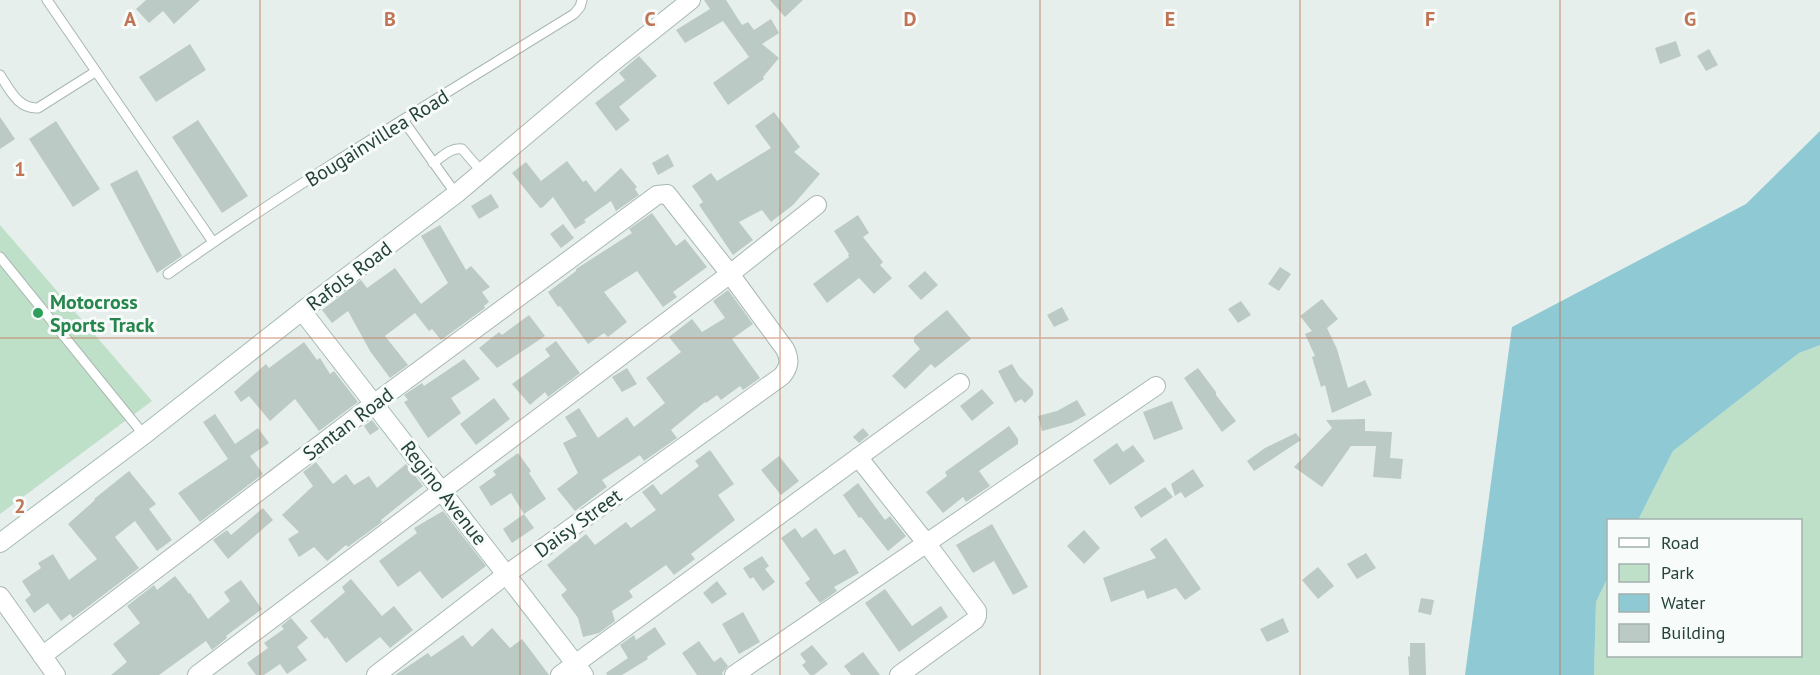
<svg xmlns="http://www.w3.org/2000/svg" width="1820" height="675" viewBox="0 0 1820 675" font-family="'PT Sans',sans-serif">
<style>
.green{fill:#bfe0c8}
.water{fill:#8ec9d4}
.building{fill:#bbcac4}
.lines{fill:none;stroke-linecap:round;stroke-linejoin:round}
.lane-casing{stroke:#a8b8b2;stroke-width:11}
.street-casing{stroke:#a8b8b2;stroke-width:20}
.secondary-casing{stroke:#a4bbb3;stroke-width:20}
.lane{stroke:#fff;stroke-width:9}
.street{stroke:#fff;stroke-width:18}
.secondary{stroke:#fff;stroke-width:18}
.grid{fill:none;stroke:#c07456;stroke-width:1.5;stroke-opacity:0.55}
.leisure-dot{fill:#2e9e5b;stroke:#f7fbf9;stroke-width:2}
.labels{text-anchor:middle;dominant-baseline:central;stroke-width:6;stroke-linejoin:round;paint-order:stroke}
.street-label{font-size:20px;fill:#24423a;stroke:#f7fbf9}
.leisure-label{font-size:20px;font-weight:bold;fill:#27864d;stroke:#f7fbf9;text-anchor:start}
.grid-label{font-size:20px;text-anchor:middle;font-weight:bold;fill:#c07456;stroke:#f7fbf9;stroke-width:6;stroke-linejoin:round;paint-order:stroke}
</style>
<rect width="100%" height="100%" fill="#e6efeb"/>
<path class="green" d="M0,225l152,176 -152,113z
M1820,345v330h-226l2,-73 12,-25v79h192v-136h-162l35,-69 126,-98z"/>
<path class="water" d="M1820,131v214l-21,8 -126,98 -35,69h-30v57l-12,25 -2,73h-129l47,-348 234,-123z"/>
<path class="building" d="M146,0h54l-26,24 -11,-13 -14,12 -13,-14z
M704,0h22l16,25 6,-3 6,8 17,-11 8,14 -17,11 17,14 -16,19 1,2 -36,26 -15,-22 36,-26 -26,-36 -38,22 -9,-13 34,-21z
M770,0h33l-18,17z
M1676,41l5,15 -21,8 -5,-16z
M190,44l16,26 -50,32 -17,-25z
M1709,49l9,16 -12,6 -9,-15z
M639,56l18,20 -38,31 11,13 -14,11 -21,-28 30,-23 -6,-7z
M774,112l26,35 -6,5 26,22 -27,31 -22,17 -9,-12 -23,12 14,18 -20,15 -34,-50 4,-3 -11,-16 19,-13 6,8 54,-33 -16,-22z
M0,117l15,22 -15,10z
M198,120l50,76 -26,17 -50,-76z
M56,121l44,68 -27,18 -44,-68z
M668,154l6,12 -16,9 -6,-12z
M567,161l16,21 3,-2 9,12 26,-24 16,19 -2,2 4,6 -23,16 -5,-10 -27,19 2,2 -11,7 -22,-32 -10,10 -3,1 -28,-35 14,-11 15,19z
M137,170l45,86 -25,17 -47,-89z
M491,194l8,13 -20,12 -8,-13z
M652,213l24,33 9,-7 22,28 -34,25 4,5 -14,10 -26,-36 -33,21 23,30 -19,15 -4,-4 -16,11 -28,-38 -2,1 -10,-15 28,-21v-2l56,-36 -3,-4z
M858,215l11,18 -6,4 20,25 -3,3 12,13 -18,16 -15,-16 -32,25 -14,-19 36,-27 -1,-2 1,-1 -15,-23z
M563,224l11,14 -13,10 -11,-14z
M440,225l26,45 5,-4 19,21 -8,5 7,10 -5,4 1,2 -44,32 -9,-11 -3,2 -14,-18 -30,23 23,29 -18,13 -20,-27 -22,-40 -16,12 -10,-13 39,-30 6,8 28,-20 26,36 27,-21 -27,-47z
M1280,267l11,7 -12,17 -11,-7z
M925,271l13,14 -17,15 -13,-14z
M728,290l25,34 -21,15 28,39 -17,12 -3,-4 -19,14 -4,-5 -11,8 -1,-1 -34,28 6,8 -33,23 -4,-6 -38,25 5,7 -32,24 -18,-22 21,-16 -15,-30 14,-7 -12,-19 14,-9 19,30 29,-21 7,10 31,-24 -19,-25 35,-26 -12,-15 23,-18 10,13 23,-14 -12,-17z
M1322,299l16,20 -11,9 10,21 11,39 17,-8 7,15 -40,18 -7,-28 -4,2 -9,-30 3,-1 -10,-22 7,-3 -12,-15z
M1241,301l10,14 -13,8 -10,-14z
M1062,307l7,13 -15,7 -7,-12z
M947,310l24,29 -36,29 -4,-4 -26,25 -13,-13 28,-27 -6,-7v-5z
M529,315l16,21 -48,32 -18,-20 20,-16 3,3z
M556,341l24,32 -32,24 -3,-5 -15,13 -18,-21 38,-28 -5,-7z
M304,342l13,18 3,-2 10,16 4,-3 24,31 -39,29 -24,-32 -25,22 -21,-25 -8,6 -7,-10 32,-28 3,4z
M464,359l16,20 -29,19 10,15 -33,25 -24,-36 4,-2 -4,-5 18,-12 2,3z
M1012,364l7,12 14,14v5l-8,8 -4,-4 -6,4 -17,-32z
M627,368l10,16 -15,8 -10,-15z
M1198,368l18,24v3l20,26 -14,11 -38,-54z
M982,389l12,14 -22,18 -12,-15z
M494,398l16,21 -34,26 -16,-21z
M1077,400l9,15 -15,8 -29,8 -4,-15 19,-5z
M1172,401l11,28 -29,11 -11,-28z
M215,414l20,30 23,-16 11,15 -19,13 13,18 -63,48 -22,-29 50,-34 -25,-37z
M1365,419v12l27,1 -2,26 13,1 -2,20 -28,-2 3,-31h-25l-29,41 -28,-20 38,-39 -6,-8z
M372,420l7,9 -9,6 -6,-9z
M1009,426l9,13v5l-39,27 11,15 -24,16 -3,-5 -20,16 -17,-21 21,-16 -2,-4z
M863,428l6,7 -10,8 -6,-6z
M1296,433l5,7 -47,31 -7,-10 18,-13z
M1117,443l6,9 10,-7 12,16 -35,24 -17,-25z
M710,450l24,34 -16,11 17,25 -44,34 4,5 -21,16 -8,-10 -37,26 4,6 -21,14 3,10 -16,12 -16,4 -5,-19 -17,-23 6,-5 -20,-25 39,-31 9,11 31,-23 5,6 25,-18 -14,-18 11,-8 8,11 38,-29 -4,-5z
M518,453l13,18 -2,2 17,26 -22,15 -13,-21 -20,13 -12,-19 17,-12 -3,-4z
M779,456l20,25 -18,14 -20,-25z
M316,462l17,22 13,-10 8,11 15,-9 8,12 29,-24 17,22 -42,34 1,2 -34,25 -2,-2 -19,16 -13,-14 -15,10 -11,-18 11,-7 -17,-17 31,-29 -10,-14z
M1193,469l11,17 -19,12 -4,-6 -6,4 -4,-12z
M129,471l27,33 -7,5 23,31 -15,11 -22,-30 -20,16 24,31 -66,50 -3,-4 -9,7 -13,-18 -14,10 -9,-13 6,-5 -9,-14 19,-13 -3,-5 15,-9 16,26 28,-21 -29,-35 27,-24 -1,-1z
M858,483l27,37 5,-4 16,20 -18,15 -27,-34 -2,1 -16,-23z
M1165,487l8,10 -32,21 -7,-11z
M263,508l10,12 -45,39 -15,-19 14,-10 4,5z
M443,511l43,55 -44,33 -22,-28 -22,16 -19,-26 38,-28 -3,-5z
M524,514l10,14 -22,15 -9,-14z
M992,524l36,63 -15,8 -19,-34 -21,12 -17,-28z
M795,528l7,10 14,-10 18,27 11,-6 14,24 -25,14 3,4 -17,12 -15,-20 5,-4 -29,-41z
M1084,530l16,18 -16,16 -17,-18z
M1166,538l35,51 -16,11 -9,-12 -29,11 -3,-9 -33,12 -8,-24 53,-20 -6,-9z
M1366,553l10,15 -19,11 -10,-15z
M762,556l7,10 -4,3 10,13 -12,9 -10,-14 -3,2 -7,-11z
M1318,567l16,19 -16,13 -16,-19z
M175,576l14,18 1,-1 18,26 22,-18 -6,-9 17,-12 21,29 -36,27 1,2 -15,12 -6,-9 -47,34h-48l16,-13 -14,-18 27,-21 -13,-17 27,-21 3,5z
M351,579l31,37 12,-10 19,24 -23,18 -10,-11 -34,26 -19,-26 -2,2 -15,-18 35,-29 -3,-5z
M717,581l10,13 -15,10 -9,-11z
M885,589l27,37 29,-20 7,11 -49,35 -34,-49z
M1421,598l13,2 -3,15 -13,-3z
M743,612l17,30 -21,12 -17,-30z
M291,618l17,20 -11,9 10,13 -20,14 -7,-10 -16,11h-8l-9,-12 21,-15 -4,-5 20,-14 -3,-3z
M1283,618l6,14 -22,10 -7,-13z
M655,627l11,17 -19,13 1,2 -26,16h-15l-1,-2 22,-15 -8,-13 14,-10 2,5z
M492,628l18,20 12,-9 27,36h-154l33,-22 3,4 32,-22 9,12z
M699,641l15,21 7,-5 7,9 -6,7 1,2h-26l-15,-22z
M1410,643h15l1,32h-17l-1,-19 2,1z
M812,645l16,19 -14,11h-4l-8,-10 4,-3 -6,-8z
M863,652l17,23h-29l-7,-9z"/>
<g class="lines">
<g class="lane-casing">
<path id="lane" d="M47,0l166,242
M0,75c10,15 18,34 38,33l57,-36
M403,120l53,74
M433,163c9,-6 18,-16 29,-14l20,23
M0,257l144,178
M168,274c131,-93 269,-175 406,-260l6,-7 2,-7"/>
</g>
<g class="street-casing">
<path id="street" d="M302,311l154,-117 151,-127 84,-67
M858,457l69,87 50,67v5l-2,4 -76,55
M0,596l56,79
M42,656l333,-253 282,-208 10,-1 63,80 55,75c5,10 5,17 -3,27l-275,198 -131,101
M197,675l533,-401 87,-69
M560,675l400,-292
M734,675l422,-289"/>
</g>
<g class="secondary-casing">
<path id="secondary" d="M0,543l144,-108 158,-124 282,364"/>
</g>
<use href="#lane" class="lane"/>
<use href="#street" class="street"/>
<use href="#secondary" class="secondary"/>
</g>
<path class="grid" d="M260,0v675M520,0v675M780,0v675M1040,0v675M1300,0v675M1560,0v675M0,338h1820"/>
<circle class="leisure-dot" cx="38" cy="313" r="6"/>
<g class="labels">
<g class="street-label">
<text transform="translate(377 138) rotate(-32)">Bougainvillea Road</text>
<text transform="translate(349 276) rotate(-37)">Rafols Road</text>
<text transform="translate(348 424) rotate(-37)">Santan Road</text>
<text transform="translate(444 493) rotate(52)">Regino Avenue</text>
<text transform="translate(578 523) rotate(-36)">Daisy Street</text>
</g>
<g class="leisure-label">
<text x="50" y="302">Motocross<tspan x="50" dy="23">Sports Track</tspan></text>
</g>
</g>
<g class="grid-label">
<text x="130" y="26">A</text>
<text x="390" y="26">B</text>
<text x="650" y="26">C</text>
<text x="910" y="26">D</text>
<text x="1170" y="26">E</text>
<text x="1430" y="26">F</text>
<text x="1690" y="26">G</text>
<text x="20" y="176">1</text>
<text x="20" y="513">2</text>
</g>
<rect x="1607" y="519" width="195" height="138" fill="#f7fbf9" stroke="#a3b1ad" stroke-width="1.5"/>
<rect x="1619" y="538" width="30" height="9" fill="#ffffff" stroke="#a3b1ad" stroke-width="1.5"/>
<text x="1661" y="549" font-size="18" fill="#24423a">Road</text>
<rect x="1619" y="564" width="30" height="18" fill="#bfe0c8" stroke="#a3b1ad" stroke-width="1.5"/>
<text x="1661" y="579" font-size="18" fill="#24423a">Park</text>
<rect x="1619" y="594" width="30" height="18" fill="#8ec9d4" stroke="#a3b1ad" stroke-width="1.5"/>
<text x="1661" y="609" font-size="18" fill="#24423a">Water</text>
<rect x="1619" y="624" width="30" height="18" fill="#bbcac4" stroke="#a3b1ad" stroke-width="1.5"/>
<text x="1661" y="639" font-size="18" fill="#24423a">Building</text>
</svg>
